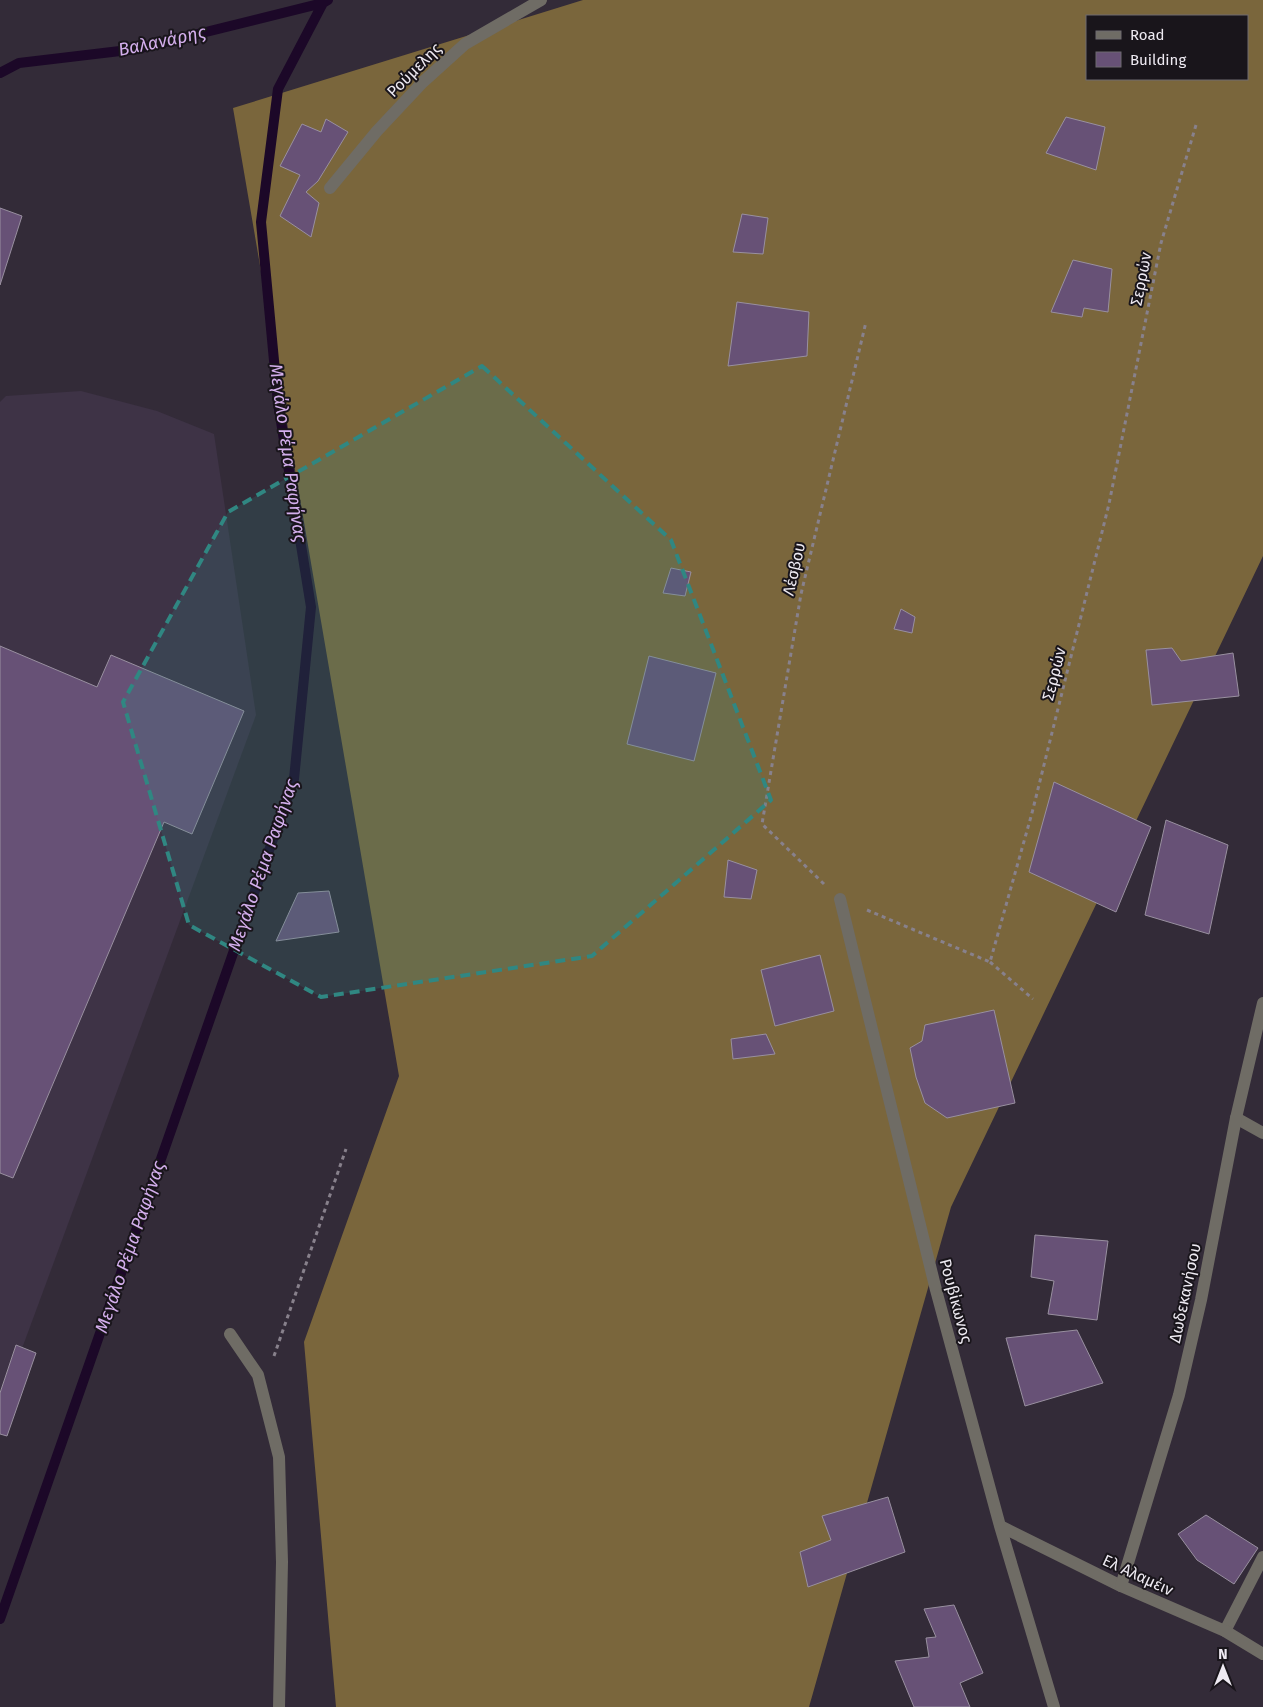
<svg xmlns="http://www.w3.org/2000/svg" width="1263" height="1707" viewBox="0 0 1263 1707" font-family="'Fira Sans',sans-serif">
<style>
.built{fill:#3e3346}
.forest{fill:#7a663c;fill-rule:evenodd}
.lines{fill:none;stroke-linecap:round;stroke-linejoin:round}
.stream{stroke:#1c0828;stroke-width:10}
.building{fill:#675176;stroke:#9990a0}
.path{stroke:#88818c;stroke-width:3;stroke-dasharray:4 4;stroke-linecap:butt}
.minor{stroke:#6f6c65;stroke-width:12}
.tertiary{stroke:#6f6c65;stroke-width:12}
.marked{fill:#308782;fill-opacity:0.2;stroke:#308782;stroke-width:4;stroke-dasharray:10 6;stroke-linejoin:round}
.labels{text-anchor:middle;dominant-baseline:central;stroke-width:4;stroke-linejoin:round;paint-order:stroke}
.street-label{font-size:16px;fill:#eeeaf2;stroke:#19151b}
.water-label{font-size:18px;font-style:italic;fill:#d3aeec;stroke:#19151b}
</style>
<rect width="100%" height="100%" fill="#332b38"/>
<path class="built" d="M81,391l76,20 57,23 42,281 -256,693v-1006l6,-6z"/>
<path class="forest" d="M583,0h680v556l-312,651 -142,500h-473l-32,-365 95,-266 -166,-968zM1087,16h160v63h-160z"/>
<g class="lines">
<path class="stream" d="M0,73l19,-10 118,-14 186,-46
M0,1619l294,-840 17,-172 -33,-204 -17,-181 17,-133 45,-86 5,-3"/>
</g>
<path class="building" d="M1066,117l39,10 -9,43 -50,-17z
M326,119l22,13 -30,49 -12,11 13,11 -8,34 -31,-21 20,-41 -20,-9 22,-42 19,8z
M0,208l22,8 -22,69z
M742,214l26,4 -5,36 -30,-2z
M1073,260l39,9 -4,43 -24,-4 -2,9 -31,-5z
M737,302l72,10 -2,44 -79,10z
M671,568l20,4 -6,24 -22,-3z
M901,609l14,8 -3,16 -18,-4z
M0,646l97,41 14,-32 133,56 -52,123 -28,-12 -151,356 -13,-5z
M1172,648l9,13 52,-8 6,43 -87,9 -6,-55z
M649,656l67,17 -22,88 -67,-17z
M1054,782l97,45 -35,85 -87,-40z
M1166,820l62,25 -19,89 -64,-19z
M728,860l29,10 -6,29 -27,-2z
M329,891l10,41 -63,9 22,-48z
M820,955l14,56 -59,15 -14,-56z
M994,1010l21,93 -68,15 -22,-15 -9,-26 -6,-29 12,-7 3,-16z
M766,1034l9,20 -42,5 -2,-20z
M1035,1235l73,6 -11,79 -49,-6 6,-33 -23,-4z
M1077,1330l26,53 -78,23 -19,-68z
M16,1345l20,8 -29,83 -7,-2v-41z
M888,1497l17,55 -97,35 -8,-35 31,-12 -9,-24z
M1206,1515l52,33 -24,36 -37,-24 -19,-26z
M954,1605l29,68 -23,10 10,24h-56l-19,-46 34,-4 -3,-19 10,-1 -12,-28z"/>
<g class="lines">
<path class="path" d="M824,884l-62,-60 39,-230 65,-272
M867,910l123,52 42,-149 77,-309 52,-261 35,-118
M990,962l43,37
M274,1356l72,-207"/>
<path class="minor" d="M330,188l47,-57 46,-49 42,-38 76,-44
M840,899l96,391 64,236 54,181
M1236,1118l27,15
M230,1334l28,41 21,82 3,105 -3,145
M1000,1526l121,60
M1225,1631l38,-74"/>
<path class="tertiary" d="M1263,1003l-27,115 -35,182 -22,95 -58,191 104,45 38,23"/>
</g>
<path class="marked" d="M482,366l189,174 100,260 -179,156 -271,41 -132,-72 -66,-223 105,-190z"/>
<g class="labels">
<g class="street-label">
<text transform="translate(414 70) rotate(-45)">Ρούμελης</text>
<text transform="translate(1141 279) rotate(-79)">Σερρών</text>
<text transform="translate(794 569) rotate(-77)">Λέσβου</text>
<text transform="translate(1054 674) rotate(-76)">Σερρών</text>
<text transform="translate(1185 1293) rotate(-78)">Δωδεκανήσου</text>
<text transform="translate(956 1301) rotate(75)">Ρουβίκωνος</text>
<text transform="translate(1138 1575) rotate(25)">Ελ Αλαμέιν</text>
</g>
<g class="water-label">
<text transform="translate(162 41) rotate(-12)">Βαλανάρης</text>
<text transform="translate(288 453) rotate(82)">Μεγάλο Ρέμα Ραφήνας</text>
<text transform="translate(263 865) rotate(-71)">Μεγάλο Ρέμα Ραφήνας</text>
<text transform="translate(130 1247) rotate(-71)">Μεγάλο Ρέμα Ραφήνας</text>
</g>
</g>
<rect x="1086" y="15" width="162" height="65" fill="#19151b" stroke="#6e6a71"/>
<rect x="1096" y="31" width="25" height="8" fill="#6f6c65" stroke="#6e6a71"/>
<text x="1130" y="40" font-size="15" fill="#eeeaf2">Road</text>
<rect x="1096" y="52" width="25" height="15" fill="#675176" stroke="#6e6a71"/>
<text x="1130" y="65" font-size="15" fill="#eeeaf2">Building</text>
<g transform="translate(1223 1667)" stroke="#19151b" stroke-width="4" paint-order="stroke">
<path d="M0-4L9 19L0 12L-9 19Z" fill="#eeeaf2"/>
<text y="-8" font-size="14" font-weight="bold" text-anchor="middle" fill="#eeeaf2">N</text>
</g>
</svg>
